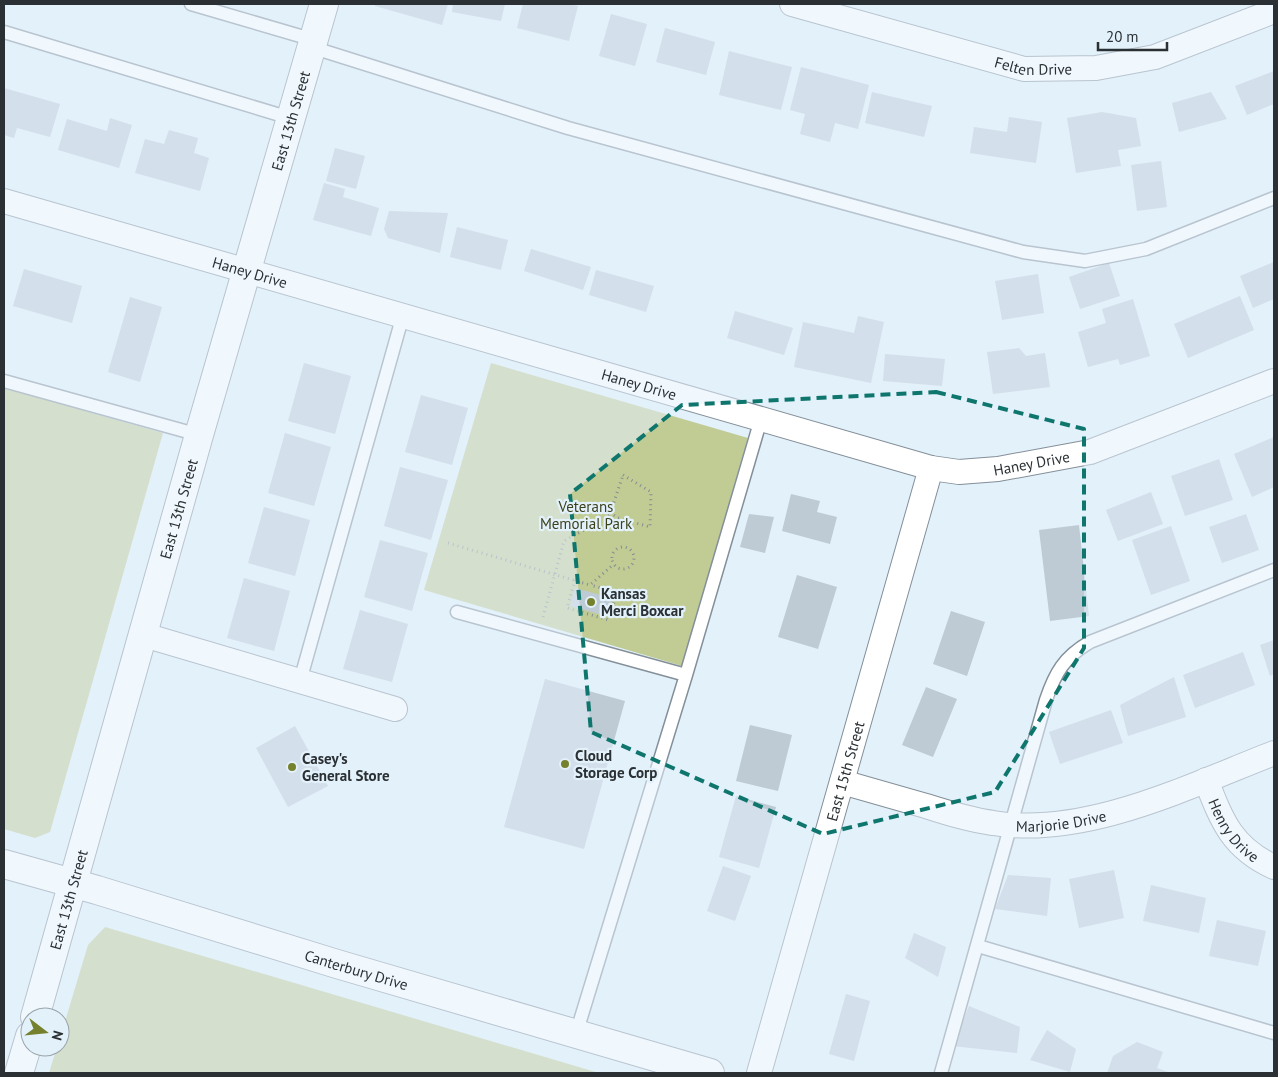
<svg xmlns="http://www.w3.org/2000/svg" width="1278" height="1077" viewBox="0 0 1278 1077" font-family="'PT Sans',sans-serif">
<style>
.green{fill:#c1cb94}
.building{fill:#becbd5}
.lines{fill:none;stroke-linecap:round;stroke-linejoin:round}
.lane-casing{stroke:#838f99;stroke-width:15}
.street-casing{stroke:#838f99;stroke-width:26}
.secondary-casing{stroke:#838f99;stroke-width:30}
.path{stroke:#838d93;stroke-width:3;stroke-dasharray:1 4;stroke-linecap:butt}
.lane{stroke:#fff;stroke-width:12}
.street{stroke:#fff;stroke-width:24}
.secondary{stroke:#fff;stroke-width:28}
.marked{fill:none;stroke:#0f766e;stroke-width:4;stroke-dasharray:10 6;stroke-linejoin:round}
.poi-dot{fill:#76812e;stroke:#e3f1fb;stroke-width:2}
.labels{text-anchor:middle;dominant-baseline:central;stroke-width:4.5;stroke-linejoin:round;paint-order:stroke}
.street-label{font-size:15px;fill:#2a3033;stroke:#e3f1fb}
.park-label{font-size:15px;fill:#3c411b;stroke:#e3f1fb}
.poi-label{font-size:15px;font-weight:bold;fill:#2a3033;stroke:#e3f1fb;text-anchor:start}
</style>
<rect width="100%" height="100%" fill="#e3f1fb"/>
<path class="green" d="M491,363l257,75 -66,228 -258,-76z
M4,388l159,45 -113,399 -15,6 -31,-9z
M105,927l494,146h-550l8,-26h3v-9l28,-93z"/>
<path class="building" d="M375,4h73l-6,21 -67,-19z
M453,4h52l-4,17 -49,-9z
M523,4h47l8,2 -9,35 -52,-13z
M611,14l36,10 -12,42 -36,-10z
M665,28l50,14 -9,33 -50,-13z
M729,51l63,16 -11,43 -62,-15z
M801,67l68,18 -11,44 -23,-6 -5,19 -30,-8 5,-20 -15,-4z
M1274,71v33l-27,11 -12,-29z
M4,88l56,16 -10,33 -33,-9 -3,10 -10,-3z
M872,92l60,14 -8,31 -59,-14z
M1211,92l16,27 -48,13 -7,-29z
M1102,112l34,6 5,28 -23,4 3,16 -45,7 -9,-55z
M1009,117l33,5 -6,41 -66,-10 4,-26 33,5z
M110,118l22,7 -13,43 -61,-18 9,-31 40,12z
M169,130l29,8 -4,15 15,5 -9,33 -65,-18 10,-34 19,5z
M335,148l30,8 -9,33 -30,-8z
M1161,161l6,46 -30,4 -6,-46z
M324,183l21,6 -2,8 36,11 -8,28 -58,-16z
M389,211l59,2 -8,40 -52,-15 -4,-9z
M457,227l51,13 -7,30 -51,-13z
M531,249l60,18 -8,23 -59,-19z
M1274,262v37l-21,9 -13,-32z
M1109,263l11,33 -40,13 -11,-32z
M24,269l58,17 -10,37 -59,-17z
M596,270l58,16 -8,26 -57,-17z
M1038,274l6,39 -42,7 -7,-39z
M1240,296l14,34 -66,28 -14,-34z
M130,297l32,10 -22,75 -32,-10z
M1133,299l17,57 -30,9 -2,-6 -30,8 -10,-35 28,-9 -4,-14z
M735,311l58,17 -9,27 -57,-17z
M858,316l26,6 -13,61 -77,-16 9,-45 51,11z
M1019,348l7,8 19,-3 5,34 -57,7 -6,-42z
M885,354l60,5 -3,27 -59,-5z
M304,363l47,13 -16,58 -47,-13z
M421,395l47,13 -16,57 -47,-13z
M285,433l46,14 -17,59 -46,-13z
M1274,437v50l-22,10 -18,-43z
M1219,459l14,41 -48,16 -14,-40z
M400,467l48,13 -17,60 -47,-14z
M1151,492l12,32 -45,17 -12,-31z
M791,494l29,7 -3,11 20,5 -7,27 -48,-13z
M264,507l46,13 -15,56 -47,-13z
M749,514l25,3 -9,36 -25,-6z
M1246,514l13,36 -37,13 -13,-36z
M1079,525l10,91 -39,5 -11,-91z
M1171,526l19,55 -39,14 -19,-55z
M380,540l48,13 -16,58 -48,-14z
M797,575l40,12 -19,62 -40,-12z
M244,578l46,13 -16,60 -47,-13z
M575,588l37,10 -6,18 -36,-10z
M360,610l48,14 -16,58 -49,-13z
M951,611l34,11 -18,54 -34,-12z
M1274,640v34l-4,2 -10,-31z
M1243,652l12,33 -60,23 -12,-33z
M1174,677l12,40 -58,19 -8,-31z
M545,679l80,22 -41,148 -80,-22z
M926,687l31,12 -24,58 -31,-12z
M1111,710l12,33 -63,21 -11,-32z
M750,725l42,10 -14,56 -42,-10z
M295,726l33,60 -40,21 -32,-59z
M736,796l40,11 -17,61 -40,-11z
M723,866l28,10 -16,45 -28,-10z
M1114,870l10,48 -45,10 -10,-49z
M1008,875l43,3 -4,38 -52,-7z
M1151,885l55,13 -7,35 -56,-12z
M1217,920l49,11 -8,35 -49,-10z
M914,933l32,14 -8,30 -33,-19z
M846,994l24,7 -16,60 -25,-7z
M969,1006l51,21 -3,26 -65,-7z
M1047,1030l29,19 -6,23 -40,-12z
M1137,1042l26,10 -6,16 14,5h-64l6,-17z"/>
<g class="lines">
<g class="lane-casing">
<path id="lane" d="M191,4l123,36
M4,32l286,86
M311,47l257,81 455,124 62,9 61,-12 128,-51
M4,381l195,54
M457,612l229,63
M300,681l103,-366
M978,946l296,87
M576,1034l110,-359 75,-256
M941,1073l105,-373c9,-27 18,-43 44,-58l184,-72"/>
</g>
<g class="street-casing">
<g id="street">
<path id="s1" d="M792,4l232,65 72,-1 59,-11 119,-46"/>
<path id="s2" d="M4,201l927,267 28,4 39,-3 92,-17 184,-71"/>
<path d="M144,635l251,74"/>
<path id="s3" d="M1206,780c16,41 26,68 68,87"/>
<path id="s4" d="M842,782c28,8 56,16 84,24 22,7 44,14 67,17 93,15 196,-37 281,-70"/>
<path id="s5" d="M759,1073l172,-605"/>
</g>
</g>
<g class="secondary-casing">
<g id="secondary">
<path id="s6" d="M4,864l93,26 240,74 373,109"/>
<path id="s7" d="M35,1017l164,-582 125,-431"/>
<path d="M19,1073l11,-37"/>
</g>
</g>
<path class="path" d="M623,475l28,17 -1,35 -32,-9 -6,-4v-6z
M448,543l142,42 24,-21
M612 558a11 11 0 1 1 22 0a11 11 0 1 1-22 0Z
M575,580l-8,28 42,12 8,-28 -27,-7
M543,617l21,-76 48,-27"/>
<use href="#lane" class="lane"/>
<use href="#street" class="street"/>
<use href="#secondary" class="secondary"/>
</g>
<path d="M0 0H1278V1077H0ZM936,392l148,37v219l-89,144 -172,42 -232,-102 -21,-238 112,-89z" fill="#e3f1fb" fill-opacity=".55" fill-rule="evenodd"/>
<path class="marked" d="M936,392l148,37v219l-89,144 -172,42 -232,-102 -21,-238 112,-89z"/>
<g class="poi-dot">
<circle cx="591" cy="602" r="5"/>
<circle cx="565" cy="764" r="5"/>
<circle cx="292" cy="767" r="5"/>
</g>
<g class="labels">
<g class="street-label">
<text stroke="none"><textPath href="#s1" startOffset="250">Felten Drive</textPath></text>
<text stroke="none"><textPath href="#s7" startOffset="932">East 13th Street</textPath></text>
<text stroke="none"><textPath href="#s2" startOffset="256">Haney Drive</textPath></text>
<text stroke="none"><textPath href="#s2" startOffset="661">Haney Drive</textPath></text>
<text stroke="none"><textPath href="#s2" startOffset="1066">Haney Drive</textPath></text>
<text stroke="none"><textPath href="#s7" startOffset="528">East 13th Street</textPath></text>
<text stroke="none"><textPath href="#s5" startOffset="314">East 15th Street</textPath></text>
<text stroke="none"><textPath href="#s4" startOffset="225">Marjorie Drive</textPath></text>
<text stroke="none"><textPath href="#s3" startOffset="58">Henry Drive</textPath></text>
<text stroke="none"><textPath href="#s7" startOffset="122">East 13th Street</textPath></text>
<text stroke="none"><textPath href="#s6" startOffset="368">Canterbury Drive</textPath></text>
</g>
<g class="park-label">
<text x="586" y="506">Veterans<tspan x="586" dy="17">Memorial Park</tspan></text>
</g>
<g class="poi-label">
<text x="601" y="593">Kansas<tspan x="601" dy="17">Merci Boxcar</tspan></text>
<text x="575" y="755">Cloud<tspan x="575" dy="17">Storage Corp</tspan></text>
<text x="302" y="758">Casey's<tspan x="302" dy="17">General Store</tspan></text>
</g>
</g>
<rect width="1278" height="1077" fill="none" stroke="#2a3033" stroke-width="10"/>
<g transform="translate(45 1032) rotate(106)"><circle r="24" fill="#e3f1fb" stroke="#99a4ab"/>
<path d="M0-4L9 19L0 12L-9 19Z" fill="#76812e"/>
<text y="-8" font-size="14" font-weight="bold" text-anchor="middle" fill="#2a3033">N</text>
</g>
<path d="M1098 42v8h69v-8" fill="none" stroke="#2a3033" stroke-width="2.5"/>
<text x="1106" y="42" font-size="15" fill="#2a3033" stroke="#e3f1fb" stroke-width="4" paint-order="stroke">20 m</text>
</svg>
